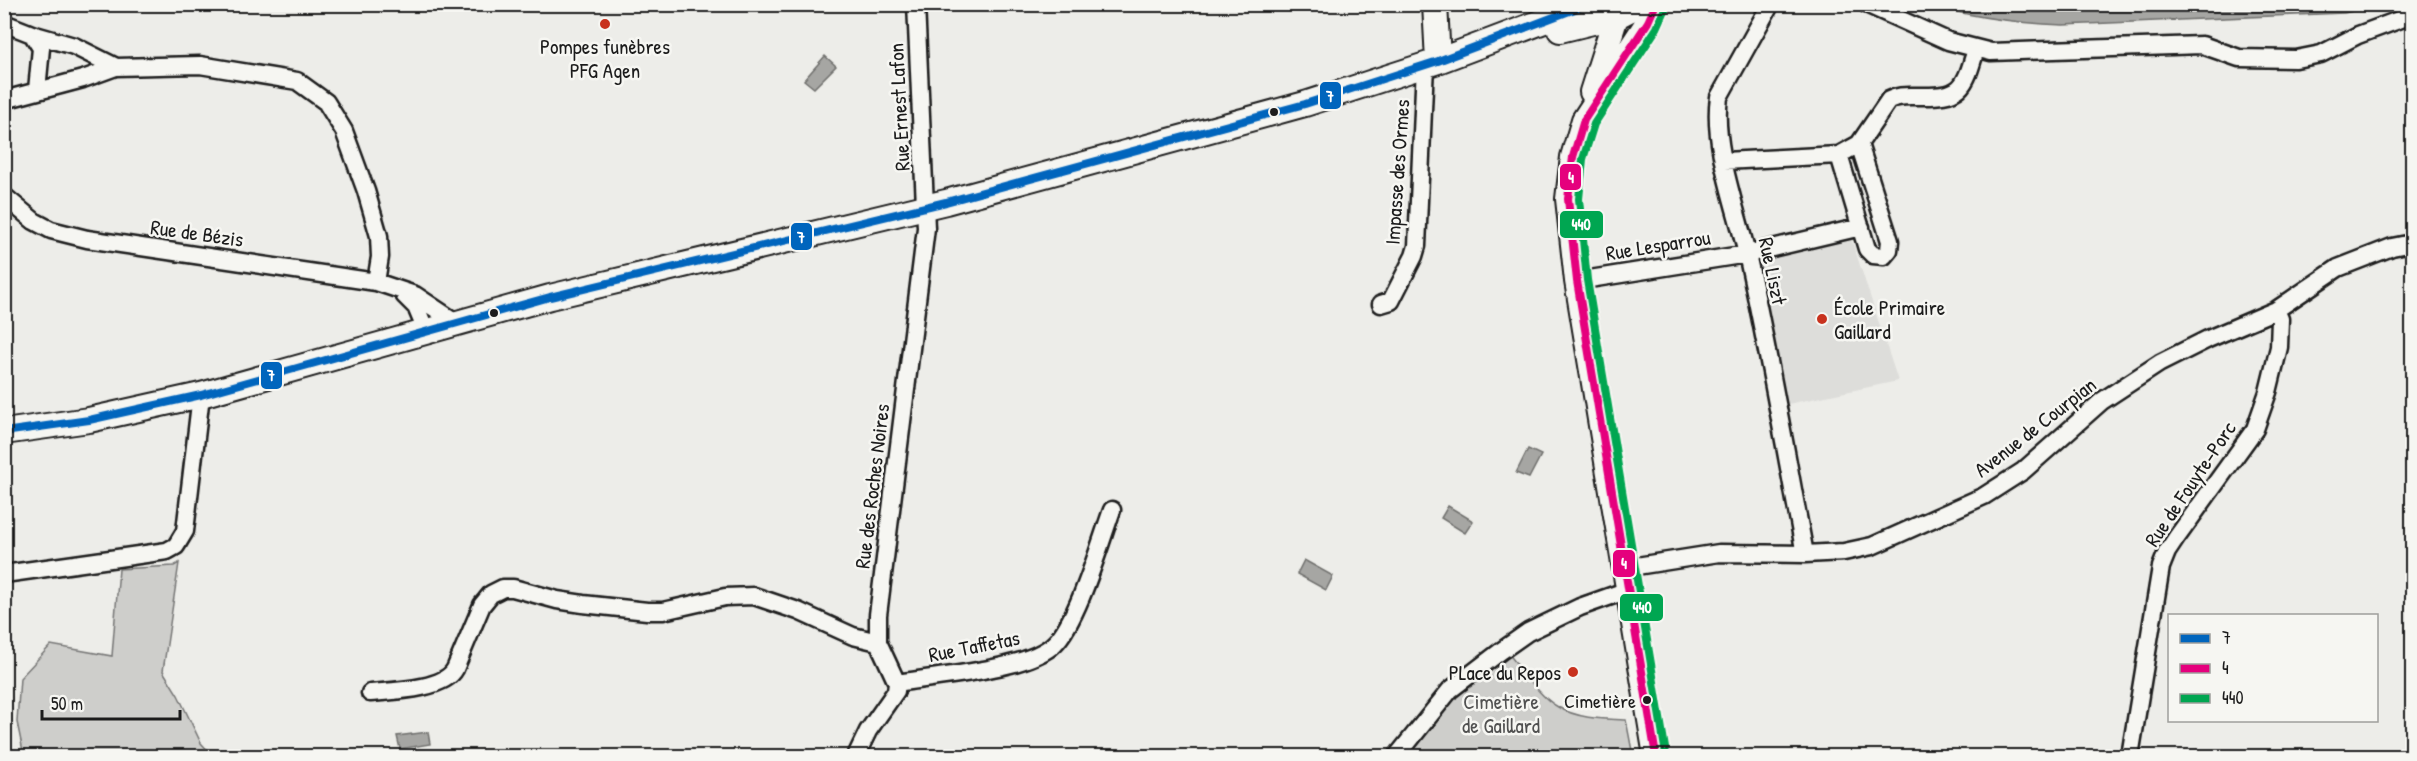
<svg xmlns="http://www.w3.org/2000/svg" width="2417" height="761" viewBox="0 0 2417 761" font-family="'Patrick Hand',sans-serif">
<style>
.built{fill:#ddddda}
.green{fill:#cececb;stroke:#757574;stroke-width:1.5}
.water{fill:#a6a6a3;stroke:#6f6f6d;stroke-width:1.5}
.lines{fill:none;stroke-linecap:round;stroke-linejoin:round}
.street-casing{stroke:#1c1c1c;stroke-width:21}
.secondary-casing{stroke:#1c1c1c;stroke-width:28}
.street{stroke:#f6f6f2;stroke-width:16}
.secondary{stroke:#f6f6f2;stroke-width:24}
.bus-1-casing{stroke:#f6f6f2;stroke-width:12}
.bus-2-casing{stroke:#f6f6f2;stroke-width:12}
.bus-3-casing{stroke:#f6f6f2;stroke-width:12}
.bus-1{stroke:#0065bd;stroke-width:8}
.bus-2{stroke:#e5007d;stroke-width:8}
.bus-3{stroke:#00a651;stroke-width:8}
.poi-dot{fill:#c8321e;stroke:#f6f6f2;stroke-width:2}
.bus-dot{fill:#1c1c1c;stroke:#f6f6f2;stroke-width:2}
.labels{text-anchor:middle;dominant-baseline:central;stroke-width:5;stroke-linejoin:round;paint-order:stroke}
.bus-label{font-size:20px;fill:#1c1c1c;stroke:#f6f6f2;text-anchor:end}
.poi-label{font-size:21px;fill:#1c1c1c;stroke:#f6f6f2}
.street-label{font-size:21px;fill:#1c1c1c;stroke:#f6f6f2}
.park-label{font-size:21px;fill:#515151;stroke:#f6f6f2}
.line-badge{stroke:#f6f6f2;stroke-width:2}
.badge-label{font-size:16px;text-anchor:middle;font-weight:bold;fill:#fff}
</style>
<rect width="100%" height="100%" fill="#edede9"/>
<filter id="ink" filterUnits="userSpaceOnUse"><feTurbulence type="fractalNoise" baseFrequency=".0167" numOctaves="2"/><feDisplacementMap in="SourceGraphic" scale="12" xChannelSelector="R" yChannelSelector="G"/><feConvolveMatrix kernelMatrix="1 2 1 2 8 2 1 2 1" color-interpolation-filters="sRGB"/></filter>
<g filter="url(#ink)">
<path class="built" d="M1850,235l48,146 -115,24 -29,-148z"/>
<path class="green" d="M179,563l-16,108 15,24 23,48 12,13h-189l-7,-34 3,-44 31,-33 61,11 7,-87 55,-3z
M1508,653c14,17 32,44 50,54 20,12 46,12 68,13l7,36h-226l40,-52 27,-26z"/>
<path class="water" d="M1931,5h450l-37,8 -281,12c-45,-2 -89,-7 -132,-20z
M825,56l11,10 -22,22 -10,-8z
M1528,449l13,6 -12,23 -13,-5z
M1448,506l25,15 -8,12 -24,-15z
M1304,560l29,16 -7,14 -29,-16z
M428,732l2,12 -30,5 -3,-13z"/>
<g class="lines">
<g class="street-casing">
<path id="street" d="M1866,4l82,37 43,11 211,-7 37,13 57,1 25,-5 37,-19 54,-20
M1768,9l-49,88c-7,47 17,110 28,157 22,99 39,200 58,300
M4,23l28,11 9,14 -4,42
M32,34l42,12 42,21
M4,100l79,-21 33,-12 84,-2 97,16 29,21 18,29 22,60 13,45 1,21 -4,25
M1839,155l28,94 6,6 11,1 5,-6 1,-9 -31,-97
M1724,161l115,-6 20,-11 30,-44c9,-5 18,-4 28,-4 45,1 47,-6 59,-47
M4,196l30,25 17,9 36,9 289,43 39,13 42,28
M1577,281l170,-27 114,-27
M404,295l12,12 10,24
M1381,304l10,-3 23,-45 3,-10 8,-181
M1624,568l95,-15 86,1 39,-2 28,-6 112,-50 39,-25 79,-70 58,-38 48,-24 68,-29 62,-42 54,-21 20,-4
M4,574l163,-23 9,-5 9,-15 16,-136
M897,683c39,-7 131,-13 157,-39 24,-23 46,-101 58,-134
M370,693c21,-2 74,-3 85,-24l27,-64 9,-11 12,-6h10l44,12 26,4 64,7h16l62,-14 29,-1 44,15 55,25 25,6
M856,756l12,-25 28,-40 1,-8 -19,-41v-27l48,-387 -10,-224
M1397,756l53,-66 51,-39 27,-19 52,-25 48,-17
M2130,756l31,-189 6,-15 10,-15 78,-108 13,-37 11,-45 1,-28 -4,-9"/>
</g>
<g class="secondary-casing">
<path id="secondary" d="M1435,4l3,57
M1560,30l57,-14 23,-12
M1592,92l28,-88
M4,432l85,-12 112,-25 349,-98 396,-95 359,-98 133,-43 151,-57
M1656,756l-79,-475 -9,-82 5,-42 11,-37 64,-98 8,-18"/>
</g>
<use href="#street" class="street"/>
<use href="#secondary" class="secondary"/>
<g class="bus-1-casing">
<path id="bus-1" d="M4,432l85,-12 112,-25 349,-98 396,-95 359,-98 133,-43 150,-57"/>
</g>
<g class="bus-2-casing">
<path id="bus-2" d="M1656,4l-8,18 -64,98 -11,37 -5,42 9,82 79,475"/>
</g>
<g class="bus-3-casing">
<path id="bus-3" d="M1666,8l-9,20 -63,96 -11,35 -4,40 8,81 79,474"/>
</g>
<use href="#bus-1" class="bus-1"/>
<use href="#bus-2" class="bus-2"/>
<use href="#bus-3" class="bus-3"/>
</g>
</g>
<g class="poi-dot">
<circle cx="605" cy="24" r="6"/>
<circle cx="1822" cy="319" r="6"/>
<circle cx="1573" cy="672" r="6"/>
</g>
<g class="bus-dot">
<circle cx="1274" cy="112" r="5"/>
<circle cx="494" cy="313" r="5"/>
<circle cx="1647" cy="700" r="5"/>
</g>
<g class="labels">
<g class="bus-label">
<text x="1636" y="700">Cimetière</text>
</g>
<g class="poi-label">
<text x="605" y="46">Pompes funèbres<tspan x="605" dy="24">PFG Agen</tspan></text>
<text x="1834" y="307" text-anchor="start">École Primaire<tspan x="1834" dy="24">Gaillard</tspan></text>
<text x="1561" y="672" text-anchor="end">PLace du Repos</text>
</g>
<g class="street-label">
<text transform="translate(899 107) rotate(-93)">Rue Ernest Lafon</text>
<text transform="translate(1397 172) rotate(-86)">Impasse des Ormes</text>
<text transform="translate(197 233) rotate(8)">Rue de Bézis</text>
<text transform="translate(1658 245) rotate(-9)">Rue Lesparrou</text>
<text transform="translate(1773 271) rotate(78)">Rue Liszt</text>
<text transform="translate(2035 427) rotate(-38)">Avenue de Courpian</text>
<text transform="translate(2190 484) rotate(-56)">Rue de Fouyte-Porc</text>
<text transform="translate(872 486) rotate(-83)">Rue des Roches Noires</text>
<text transform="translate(974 646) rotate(-11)">Rue Taffetas</text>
</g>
<g class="park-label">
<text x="1501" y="701">Cimetière<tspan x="1501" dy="24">de Gaillard</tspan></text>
</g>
</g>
<g class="line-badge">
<rect x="1319" y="81" width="23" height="29" rx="6" fill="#0065bd"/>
<rect x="1559" y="163" width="23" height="28" rx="6" fill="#e5007d"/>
<rect x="1559" y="210" width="45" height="29" rx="6" fill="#00a651"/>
<rect x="790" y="222" width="23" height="29" rx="6" fill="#0065bd"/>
<rect x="260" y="361" width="23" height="29" rx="6" fill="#0065bd"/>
<rect x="1612" y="549" width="24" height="29" rx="6" fill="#e5007d"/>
<rect x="1619" y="593" width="45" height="29" rx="6" fill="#00a651"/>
</g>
<g class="badge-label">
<text x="1330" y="102">7</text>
<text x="1571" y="183">4</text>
<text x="1581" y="230">440</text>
<text x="801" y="243">7</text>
<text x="271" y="381">7</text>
<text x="1624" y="569">4</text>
<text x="1642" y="613">440</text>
</g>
<rect width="2417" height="761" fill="none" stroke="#f6f6f2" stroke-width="24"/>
<rect x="12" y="12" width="2393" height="737" fill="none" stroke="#1c1c1c" stroke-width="2" filter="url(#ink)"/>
<rect x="2168" y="614" width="210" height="108" fill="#f6f6f2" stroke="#9f9f9c" stroke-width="1.5"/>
<rect x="2180" y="634" width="30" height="9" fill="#0065bd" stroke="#9f9f9c" stroke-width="1.5"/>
<text x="2222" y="644" font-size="18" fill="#1c1c1c">7</text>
<rect x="2180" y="664" width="30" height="9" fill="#e5007d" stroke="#9f9f9c" stroke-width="1.5"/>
<text x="2222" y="674" font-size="18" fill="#1c1c1c">4</text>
<rect x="2180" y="694" width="30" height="9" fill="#00a651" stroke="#9f9f9c" stroke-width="1.5"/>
<text x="2222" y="704" font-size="18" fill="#1c1c1c">440</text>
<path d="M42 710v9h138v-9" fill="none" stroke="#1c1c1c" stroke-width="3"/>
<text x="51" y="710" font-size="18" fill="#1c1c1c" stroke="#f6f6f2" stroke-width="4.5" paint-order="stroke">50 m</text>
</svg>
